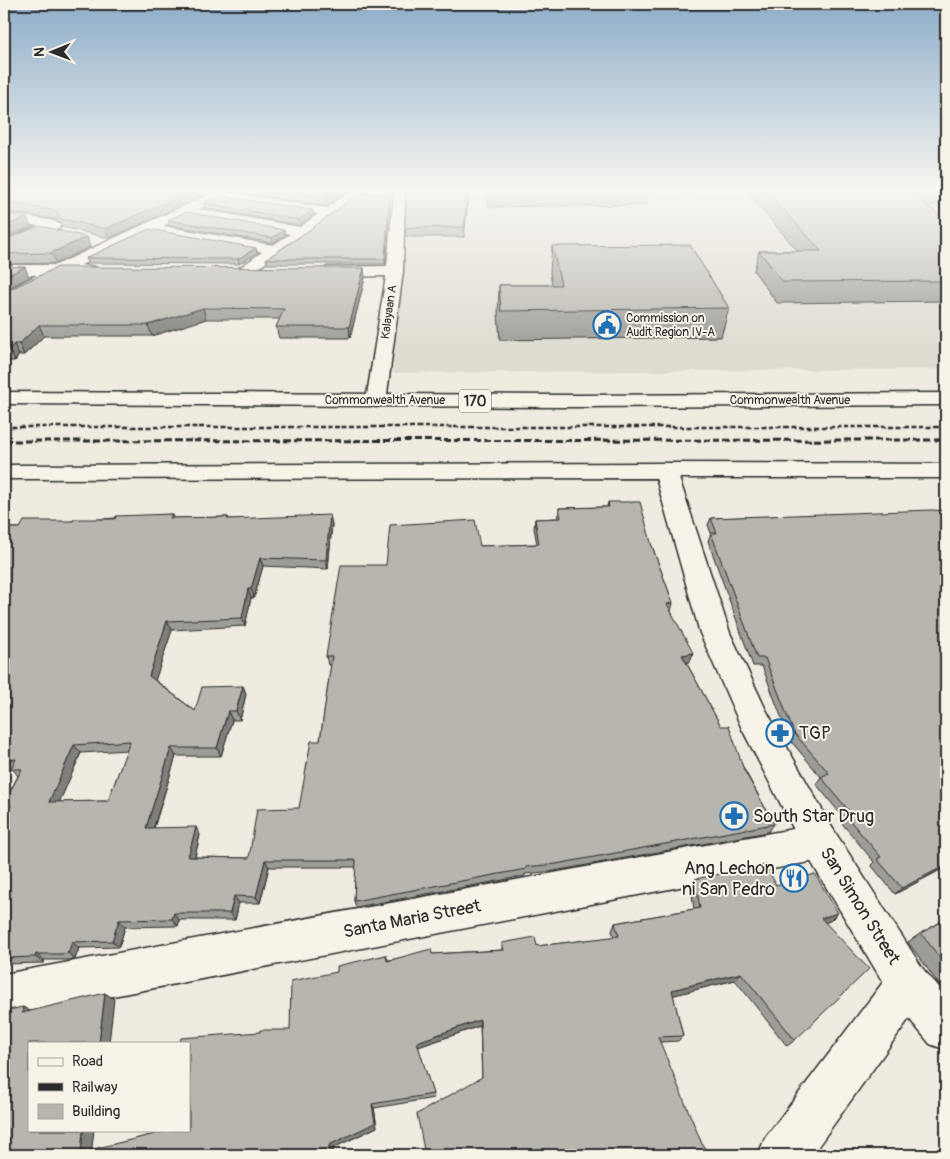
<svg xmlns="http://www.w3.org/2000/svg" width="950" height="1159" viewBox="0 0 950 1159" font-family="Pangolin,sans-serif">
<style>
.built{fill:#dedbd1}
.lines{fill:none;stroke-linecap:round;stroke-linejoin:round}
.minor-casing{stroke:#2b2b2b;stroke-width:3}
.major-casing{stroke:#2b2b2b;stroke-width:3}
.minor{fill:#f7f3e8;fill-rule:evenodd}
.major{fill:#f7f3e8;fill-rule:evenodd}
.rail-far1{stroke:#2b2b2b;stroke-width:2.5;stroke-dasharray:5 2.5;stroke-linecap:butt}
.rail{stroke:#2b2b2b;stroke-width:3;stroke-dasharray:7 3;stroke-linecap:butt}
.wall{fill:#9e9c96;stroke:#2b2b2b;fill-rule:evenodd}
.shaded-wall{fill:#817f7a;stroke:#2b2b2b}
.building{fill:#b8b5ae;stroke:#2b2b2b;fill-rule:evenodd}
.labels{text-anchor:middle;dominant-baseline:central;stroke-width:4;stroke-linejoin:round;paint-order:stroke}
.far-street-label{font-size:12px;fill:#2b2b2b;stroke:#f7f3e8}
.far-poi-label{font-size:12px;fill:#2b2b2b;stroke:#f7f3e8;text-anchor:start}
.shield{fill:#f7f3e8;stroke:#686764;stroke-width:1}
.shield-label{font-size:14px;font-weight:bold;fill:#2b2b2b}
.near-poi-label{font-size:18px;fill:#2b2b2b;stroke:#f7f3e8;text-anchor:start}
.near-street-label{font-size:18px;fill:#2b2b2b;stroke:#f7f3e8}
</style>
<rect width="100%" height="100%" fill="#efebe0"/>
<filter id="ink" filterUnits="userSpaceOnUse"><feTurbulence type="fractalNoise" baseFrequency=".02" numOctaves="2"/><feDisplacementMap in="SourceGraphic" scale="10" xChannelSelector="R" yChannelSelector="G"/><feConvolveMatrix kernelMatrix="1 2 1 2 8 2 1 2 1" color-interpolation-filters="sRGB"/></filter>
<g filter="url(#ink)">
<path class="built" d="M946,192v177l-553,4 14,-179z"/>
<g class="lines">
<g class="minor-casing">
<path id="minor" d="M351,190h14l-57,45 -59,39h-12l-2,-3 27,-19 -112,-20 -69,33 14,2 2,3 -2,3 -33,2 -58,28v-11l33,-17h-33v-10h52l158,-73 5,-1 108,17zM221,199l97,15 -18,13 -101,-18zM187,215l103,19 -17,11 -110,-19z
M394,190l11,2 -2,79 -17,130 -3,4 -7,2 -7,-2 -3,-4 20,-125 -59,1 -8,-5 8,-5 60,-1z
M4,212l50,9 7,4 -2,3 -46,18 -7,-4 2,-3 30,-13 -34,-6z
M820,824l13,5 6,13 -6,13 -13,5 -816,157v-43z
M908,963l15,6 6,15 -6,15 -111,156h-54l7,-17 128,-169z"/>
</g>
<g class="major-casing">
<path id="major" d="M4,392l568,3 374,-2v12l-374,2 -568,-3z
M665,463l281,1v14h-267l51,155 36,77 67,119 90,140 23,26v55l-16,-6 -37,-45 -86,-144 -65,-126 -42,-96 -44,-155 -652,1v-14z"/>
</g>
<use href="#minor" class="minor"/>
<use href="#major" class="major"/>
<path class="rail-far1" d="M4,427h942"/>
<path class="rail" d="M4,441l942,-1"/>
</g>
<path class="wall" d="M4,190h212l-107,48 -47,-11 -3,-7 -55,-9z
M223,190h125l-21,16z
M469,190l-5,47h-58l-1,-9z
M487,190h162l-2,15 -158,2z
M745,190h201v15h-20l20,15v81l-169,2 -23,-32 5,-20h39z
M390,193v5l-5,66h-118l-1,-5 42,-28z
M204,203l108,7 1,5 -13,10 -95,-17z
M4,213l27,14 -25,10 84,10 -34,16 -52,1z
M168,220l117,15 -12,8 -104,-18z
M552,246l177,62 -8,29 -221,3 -2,-26 1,-29h53l-2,-12z
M257,253l-18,11 -151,-1 -2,-5z
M365,278l-15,60h-71l-3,-11 4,-8h-74l-54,17h-108l-20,19h-5l-4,6h-11v-69z
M608,502l44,44 21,57 -2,8 19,51h-4l88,162 -6,8 -214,39 -29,3v2l-169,31 -2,-6 2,-34h-87l-9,36h-21l-4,17h-56l-1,6 -53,1 -6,20 -40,1 -4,11 -5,1h-26v3l-40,1v-142l5,-12 -5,-5v-2l14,-27 -6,-8h-8v-240h16l53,-7 99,-7 1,4 55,-1 1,2 103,5 -4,45 -65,-3 -9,32h-3l-6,28 -73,4 -17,50 40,31 48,-25 3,8 -6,26h-8l-11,36h-45l-22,72 46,7 -5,22 54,1 50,-50 21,-67 11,-76h-3l-2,-9 60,-91 94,-19 57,-2 -3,-16 1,-9 23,-1 1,-10 48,-1zM127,750l-19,51 -49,1 22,-49z
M946,511v356l-51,27 -24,-29 3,-3 -34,-41 3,-4 -27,-33 5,-7 -31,-37 -28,-74h-9l-45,-125 3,-8 -3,-8 3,-7z
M695,879l81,6 54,36 -5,1 -30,118 -8,6 -52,-66 -62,15 10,41 -5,5 -18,1 -178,36 -2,-52 -62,21 16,51 -60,10 3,19 -44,21v7h-329l26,-144 84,-12 -85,44 63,107 71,-18 127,-102 47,-58 49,-17 2,5 44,-6 70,-4v-7l35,3 77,-9 -2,-6 3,-8 79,-14 -3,-22z
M946,919v75l-38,-52 13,-9z"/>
<path class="shaded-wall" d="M194,190h22l-107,48 -4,-9z
M335,190h13l-21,16 -2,-9z
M468,190h1l-5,47v-10z
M390,193v5l-5,66v-5z
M312,210l1,5 -13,10 -1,-5z
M27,217l4,10 -26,10 -1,3v-13z
M284,230l1,5 -12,8 -1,-5z
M87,237l3,10 -34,16 -5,-10z
M256,248l1,5 -18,11 -1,-5z
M25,267l4,10 -25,13v-13z
M364,268l1,10 -15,60 -1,-11z
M203,308l3,11 -54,17 -4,-11z
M39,325l5,11 -20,19 -5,-11z
M14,344l5,11 -4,6 -6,-11z
M330,515l2,9 -4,45 -2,-9z
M260,558l3,8 -9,32 -3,-9z
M248,589l3,9 -6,28 -3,-8z
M167,621l5,9 -18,54 -5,-8z
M693,653l-3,9 -11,2 3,-9z
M243,686l3,8 -6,26 -4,-9z
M228,711l4,9 -11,36 -4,-8z
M74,745l7,8 -25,57 -7,-8z
M171,748l5,8 -25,80 -5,-8z
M196,827l4,8 -7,29 -5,-7z
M265,860l4,7 -9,36 -4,-6z
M946,865v2l-51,27 7,-6z
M234,896l5,7 -4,17 -5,-7z
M174,913l5,7 -1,6 -6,-7z
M838,913l-8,8 -16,5 7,-8z
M119,920l6,7 -6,20 -7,-6z
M72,942l7,6 -4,11 -7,-6z
M36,954l8,6v3l-9,-6z
M741,973l-6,7 -68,17 5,-7z
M105,993l9,6 -5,44h-10z
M23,1007l11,6h-12z
M480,1020v6l-62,21 -1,-5z
M372,1104l2,4 3,19 -44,21v7h-4v-10z
M83,1130h11l-3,25 -10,-3z"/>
<path class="building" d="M4,190h190l-89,39 -47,-11 1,-3 -3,-4 -52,-9z
M279,190h56l-10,7z
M406,190h62l-4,37 -59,1z
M765,190h141l40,30v61l-163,1 -24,-31h62z
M390,193l-5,66h-119l42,-28 50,-37z
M220,196l92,14 -13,10 -95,-17z
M186,212l98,18 -12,8 -104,-18z
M4,213l23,4 -23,10z
M40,226l47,11 -36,16 -47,1v-17h8z
M149,229l107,19 -18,11 -152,-1z
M690,245l39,63 -228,3 -2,-26h62l-9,-39z
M4,266l21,1 -21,10z
M58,267l306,1 -15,59h-73l8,-18 -81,-1 -55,17h-109l-20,19h-5l-5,6h-5v-58z
M608,502h32l12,44 21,57 -6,1 26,49 -11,2 39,71h8l15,44 30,54 -218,40 -30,3v2l-172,32 2,-41h-91l-9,37 -22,-1 -4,17h-56l-2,6 -53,1 -7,21 -40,1 -4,11 -6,1h-26l-1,3 -31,1v-136l7,-17 -7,-1v-1l18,-34h-11l5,-10 -12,1v-232h16l4,-7h49l1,-2h41l1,-3 56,-2 -2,4 58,-1 -1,2 103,-4 -4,45 -66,-2 -9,31h-3l-6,29 -75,3 -18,55 46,35 7,-24 41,-1 -7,25h-8l-11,37h-46l-25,80 50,-1 -8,30 61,1 8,-49 42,-1 12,-67h9l12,-85h-6l15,-91h45l4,-40 85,-5 5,26 59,-2 -4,-25 26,-1 -2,-10 50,-1zM130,741l-22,60 -59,1 25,-57z
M932,510l14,1v354l-44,23 -25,-29 4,-2 -36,-42 5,-3 -29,-35 8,-4 -35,-40 -29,-75h-8l-46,-125h6l-6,-15z
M766,865l10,20 39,-11 23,39 -17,5 48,51 -74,71 -54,-67 -69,17 11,46 -25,1 44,107 7,11h-284l-8,-41 65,-37 -2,-57 -63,22 16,52 -61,10 3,19 -46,22v10h-325v-144l19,-4 -1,6 83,-20 -6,50h-70v87h54l-2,22 82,-20v-2h26v-87h-9l1,-5 79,-6v-2h30l1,-49 46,-9v-6l49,-11 1,6 44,-12 1,5 72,-4 -2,-7 33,-6 2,9 82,-10 -4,-13 85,-15 -5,-29z
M946,919v47l-25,-33z"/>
</g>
<linearGradient id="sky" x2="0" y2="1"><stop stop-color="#8dadc9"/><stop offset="0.54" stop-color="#f8f6f1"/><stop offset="1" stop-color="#f8f6f1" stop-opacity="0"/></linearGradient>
<rect width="950" height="352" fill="url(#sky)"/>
<defs>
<g id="civic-ring" transform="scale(1.4375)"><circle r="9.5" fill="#f7f3e8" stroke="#1f6fb2" stroke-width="1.5"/><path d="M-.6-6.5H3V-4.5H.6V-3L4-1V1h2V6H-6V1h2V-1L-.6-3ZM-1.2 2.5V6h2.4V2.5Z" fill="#1f6fb2"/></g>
<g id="pharmacy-ring" transform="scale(1.4375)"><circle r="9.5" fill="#f7f3e8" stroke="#1f6fb2" stroke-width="1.5"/><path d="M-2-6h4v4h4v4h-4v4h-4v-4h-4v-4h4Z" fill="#1f6fb2"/></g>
<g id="restaurant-ring" transform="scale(1.4375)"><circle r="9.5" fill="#f7f3e8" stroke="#1f6fb2" stroke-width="1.5"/><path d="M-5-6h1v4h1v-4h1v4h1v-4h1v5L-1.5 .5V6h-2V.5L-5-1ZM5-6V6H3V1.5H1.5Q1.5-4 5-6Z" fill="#1f6fb2"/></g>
</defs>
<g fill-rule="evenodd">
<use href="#civic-ring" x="607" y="325"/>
<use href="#pharmacy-ring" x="780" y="733"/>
<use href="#pharmacy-ring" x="734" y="816"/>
<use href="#restaurant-ring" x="794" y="878"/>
</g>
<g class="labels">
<g class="far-street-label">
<text transform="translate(389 312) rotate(-82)">Kalayaan A</text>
<text x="385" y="400">Commonwealth Avenue</text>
<text x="790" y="400">Commonwealth Avenue</text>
</g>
<g class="far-poi-label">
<text x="626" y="318">Commission on<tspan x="626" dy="14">Audit Region IV-A</tspan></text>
</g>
<rect class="shield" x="459" y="389.5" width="32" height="23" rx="4"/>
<g class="shield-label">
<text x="475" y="401">170</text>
</g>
<g class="near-poi-label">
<text x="799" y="733">TGP</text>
<text x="753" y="816">South Star Drug</text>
<text x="775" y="868" text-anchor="end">Ang Lechon<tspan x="775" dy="21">ni San Pedro</tspan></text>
</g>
<g class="near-street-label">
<text transform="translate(860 906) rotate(58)">San Simon Street</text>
<text transform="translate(412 919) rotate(-11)">Santa Maria Street</text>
</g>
</g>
<rect width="950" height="1159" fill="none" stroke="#f7f3e8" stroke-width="20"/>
<rect x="10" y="10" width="930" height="1139" fill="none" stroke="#2b2b2b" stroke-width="2" filter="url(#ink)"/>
<rect x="28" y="1042" width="162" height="90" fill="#f7f3e8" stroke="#a5a39c"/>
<rect x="38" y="1058" width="25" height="8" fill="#f7f3e8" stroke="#a5a39c"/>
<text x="72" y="1066" font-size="15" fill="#2b2b2b">Road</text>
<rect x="38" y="1083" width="25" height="8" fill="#2b2b2b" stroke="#a5a39c"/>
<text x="72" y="1092" font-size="15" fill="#2b2b2b">Railway</text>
<rect x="38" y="1104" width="25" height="15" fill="#b8b5ae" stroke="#a5a39c"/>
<text x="72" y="1116" font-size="15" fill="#2b2b2b">Building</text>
<g transform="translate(52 52) rotate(269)" stroke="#f7f3e8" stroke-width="4" paint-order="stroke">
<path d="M0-4L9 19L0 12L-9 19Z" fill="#2b2b2b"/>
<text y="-8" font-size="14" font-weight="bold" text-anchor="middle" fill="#2b2b2b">N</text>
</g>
</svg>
